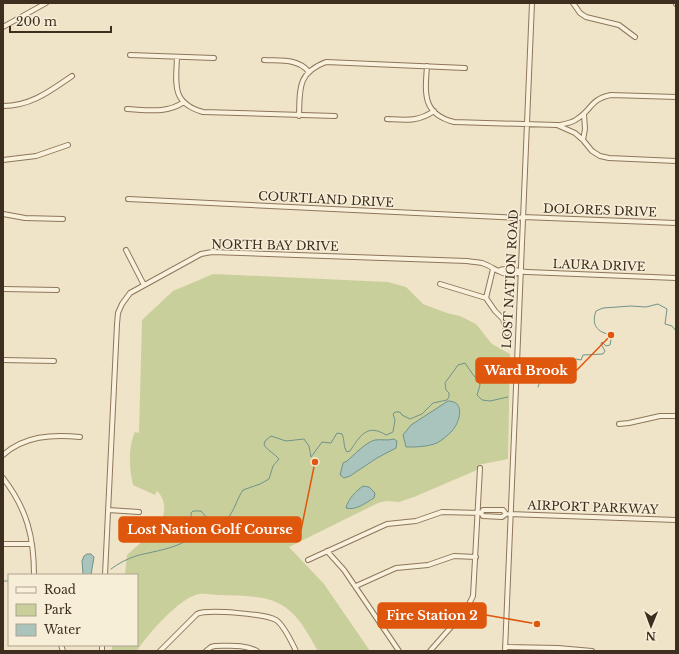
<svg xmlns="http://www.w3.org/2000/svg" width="679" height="654" viewBox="0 0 679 654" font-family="'Libre Baskerville',serif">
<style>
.green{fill:#c9cf9b}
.water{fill:#a9c4bc;stroke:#6f938a}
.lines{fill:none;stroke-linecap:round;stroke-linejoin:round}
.stream{stroke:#6f938a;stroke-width:1}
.minor-casing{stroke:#8d765c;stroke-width:6}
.minor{stroke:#faf1dc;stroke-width:4}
.labels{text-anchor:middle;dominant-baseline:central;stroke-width:3;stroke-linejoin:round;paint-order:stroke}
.street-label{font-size:12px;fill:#3d2e20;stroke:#f7eed8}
.leader{fill:none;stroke:#df570d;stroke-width:1.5}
.callout-dot{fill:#df570d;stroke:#f7eed8;stroke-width:1.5}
.callout{fill:#df570d;stroke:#df570d;stroke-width:1.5}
.callout-label{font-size:13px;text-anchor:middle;font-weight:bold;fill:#fff}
</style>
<rect width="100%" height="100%" fill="#f0e4c8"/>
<path class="green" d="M213,274l175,8 18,5 17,17 24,9 13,3 16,8 16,20 18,10 -2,105 -30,6 -1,5 -63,27 -15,5 -13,-1 -8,2 -89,44 35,37 46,67h-52c-8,-13 -16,-30 -28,-40 -18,-17 -47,-15 -70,-16 -6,0 -15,-2 -21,-1 -19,3 -52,41 -62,57h-26l2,-6h24v-70h-12l2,-20 20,-18 9,-3c7,-14 14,-30 1,-43l-2,4 -22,-10c-4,-17 -5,-38 2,-53l4,1 3,-113 31,-29z"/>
<path class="water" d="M448,401c18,0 12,22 3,31 -3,3 -10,9 -14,11 -10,4 -21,4 -31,4l-3,-12 8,-10z
M394,439l3,2 -1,7 -19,10 -27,18 -6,2 -4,-3 3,-12 4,-2c7,-6 19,-19 28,-21 6,-1 12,1 19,-1z
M363,486l6,1 6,6 -1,5c-9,5 -18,13 -28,10 2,-9 10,-17 17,-22z
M87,554h4l3,3 -3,18h-8v-1l-1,-13 2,-5z"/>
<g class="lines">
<path class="stream" d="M538,387l3,-8 3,-4 16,-6 16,-10 5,1 2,-5 20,-1 2,-3 -4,-7 1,-2 4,4 4,-1 1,-5v-5c-14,-3 -20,-10 -15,-24l7,-3 28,-2 15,1 12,-3 9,5 -2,15 7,2 4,5
M111,569c8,-6 16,-10 25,-13 12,-4 49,-8 55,-21 2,-6 0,-15 0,-22l2,-2h8l11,13 3,1c18,-3 19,-22 28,-35l17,-6 9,-5 4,-13 6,-7c-5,-6 -11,-8 -15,-14l1,-4 6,-5 15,5 18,-2 5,7 2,11 11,-15 9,1 6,-10 5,1c3,6 1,13 5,18l3,-1c10,-15 17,-28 36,-16l7,-3 2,-12 -2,-6 2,-2h5l2,3 8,4 12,-5 11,-11 14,-3 2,-3v-4l-3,-3 -1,-7 13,-18 7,-2 9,13 5,4 1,5 -3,10 5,5 8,1 18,-4
M3,581h6"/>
<g class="minor-casing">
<path id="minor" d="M573,3l7,10 6,4 33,8 16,12
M676,3v1
M3,27l43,-24
M130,55l84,3
M177,57c-1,27 -6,46 26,55l132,4
M264,60c16,1 34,-2 45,12
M427,66c-2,27 -5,48 27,56l103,3 18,8 8,7 9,11 8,5 9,2 67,3
M3,106c28,0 47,-15 69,-30
M127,109c21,1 39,5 57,-7
M299,116c1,-27 -2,-43 27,-54l139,6
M387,119c19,1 31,3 47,-8
M559,125c6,-1 13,-2 18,-6 15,-9 13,-20 34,-24l65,2
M583,140l2,-11 -1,-15
M3,160l33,-4 32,-11
M128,199l390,19 5,-1 153,6
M3,214l22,4 38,1
M126,250l18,35
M498,271c8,-5 20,1 29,1l149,6
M440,284l46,14 9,13 8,8 4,14
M3,289l54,1
M486,298l7,-29
M3,360l51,1
M619,424l10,-1 31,-7h16
M3,455c21,-19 49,-21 77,-18
M3,478c24,31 31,59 31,97
M108,510l31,2
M509,514l167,6
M3,544h29
M327,551l17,19 55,81
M308,560l79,-36 29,-3 26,-9 39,1 2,-3h20l3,4 -4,3 -19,-1 -2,-3
M105,575l12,-251 1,-11 4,-9 8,-11 71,-39 11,-2 255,9c5,1 10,1 15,2 15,5 21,16 39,9
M356,586l40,-18 32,-3 26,-9 22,1
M380,623l28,-11 17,-1 19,-4 8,1 10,6
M61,645l2,6
M505,647l53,1 34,3
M102,651v-6
M160,651l37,-37c11,-5 69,0 79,6 8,5 16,23 20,31
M206,651l5,-4 4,-1c14,0 30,-2 42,5
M430,651l36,-41 7,-14 7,-128
M505,651l27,-648"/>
</g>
<use href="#minor" class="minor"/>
</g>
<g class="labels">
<g class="street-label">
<text transform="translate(326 199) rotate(3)">COURTLAND DRIVE</text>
<text transform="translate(600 210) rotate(2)">DOLORES DRIVE</text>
<text transform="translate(275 245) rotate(1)">NORTH BAY DRIVE</text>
<text transform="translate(599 265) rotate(2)">LAURA DRIVE</text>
<text transform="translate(510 279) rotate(-87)">LOST NATION ROAD</text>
<text transform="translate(593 507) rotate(2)">AIRPORT PARKWAY</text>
</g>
</g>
<path class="leader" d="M611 335L576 371M315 462L301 530M537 624L486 615"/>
<g class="callout-dot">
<circle cx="611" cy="335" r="4"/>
<circle cx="315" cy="462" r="4"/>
<circle cx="537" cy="624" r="4"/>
</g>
<g class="callout">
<rect x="476" y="358" width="100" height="25" rx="4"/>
<rect x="119" y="517" width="182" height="25" rx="4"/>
<rect x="378" y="603" width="108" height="25" rx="4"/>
</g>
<g class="callout-label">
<text x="526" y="375">Ward Brook</text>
<text x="210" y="534">Lost Nation Golf Course</text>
<text x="432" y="620">Fire Station 2</text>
</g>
<rect width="679" height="654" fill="none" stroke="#3d2e20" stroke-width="8"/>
<rect x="8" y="574" width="130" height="72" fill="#f7eed8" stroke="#ada18e"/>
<rect x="16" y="587" width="20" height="6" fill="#faf1dc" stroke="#ada18e"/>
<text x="44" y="594" font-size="12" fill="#3d2e20">Road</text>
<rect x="16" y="604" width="20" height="12" fill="#c9cf9b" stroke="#ada18e"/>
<text x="44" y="614" font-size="12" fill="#3d2e20">Park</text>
<rect x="16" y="624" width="20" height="12" fill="#a9c4bc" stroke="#ada18e"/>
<text x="44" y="634" font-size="12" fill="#3d2e20">Water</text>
<g transform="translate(651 626) rotate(181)" stroke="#f7eed8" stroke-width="3" paint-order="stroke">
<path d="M0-3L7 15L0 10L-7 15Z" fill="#3d2e20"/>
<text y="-6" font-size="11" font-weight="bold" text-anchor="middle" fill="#3d2e20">N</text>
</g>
<path d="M10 26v6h101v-6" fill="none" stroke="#3d2e20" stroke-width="2"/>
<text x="16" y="26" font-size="12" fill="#3d2e20" stroke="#f7eed8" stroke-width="3" paint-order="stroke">200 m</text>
</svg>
